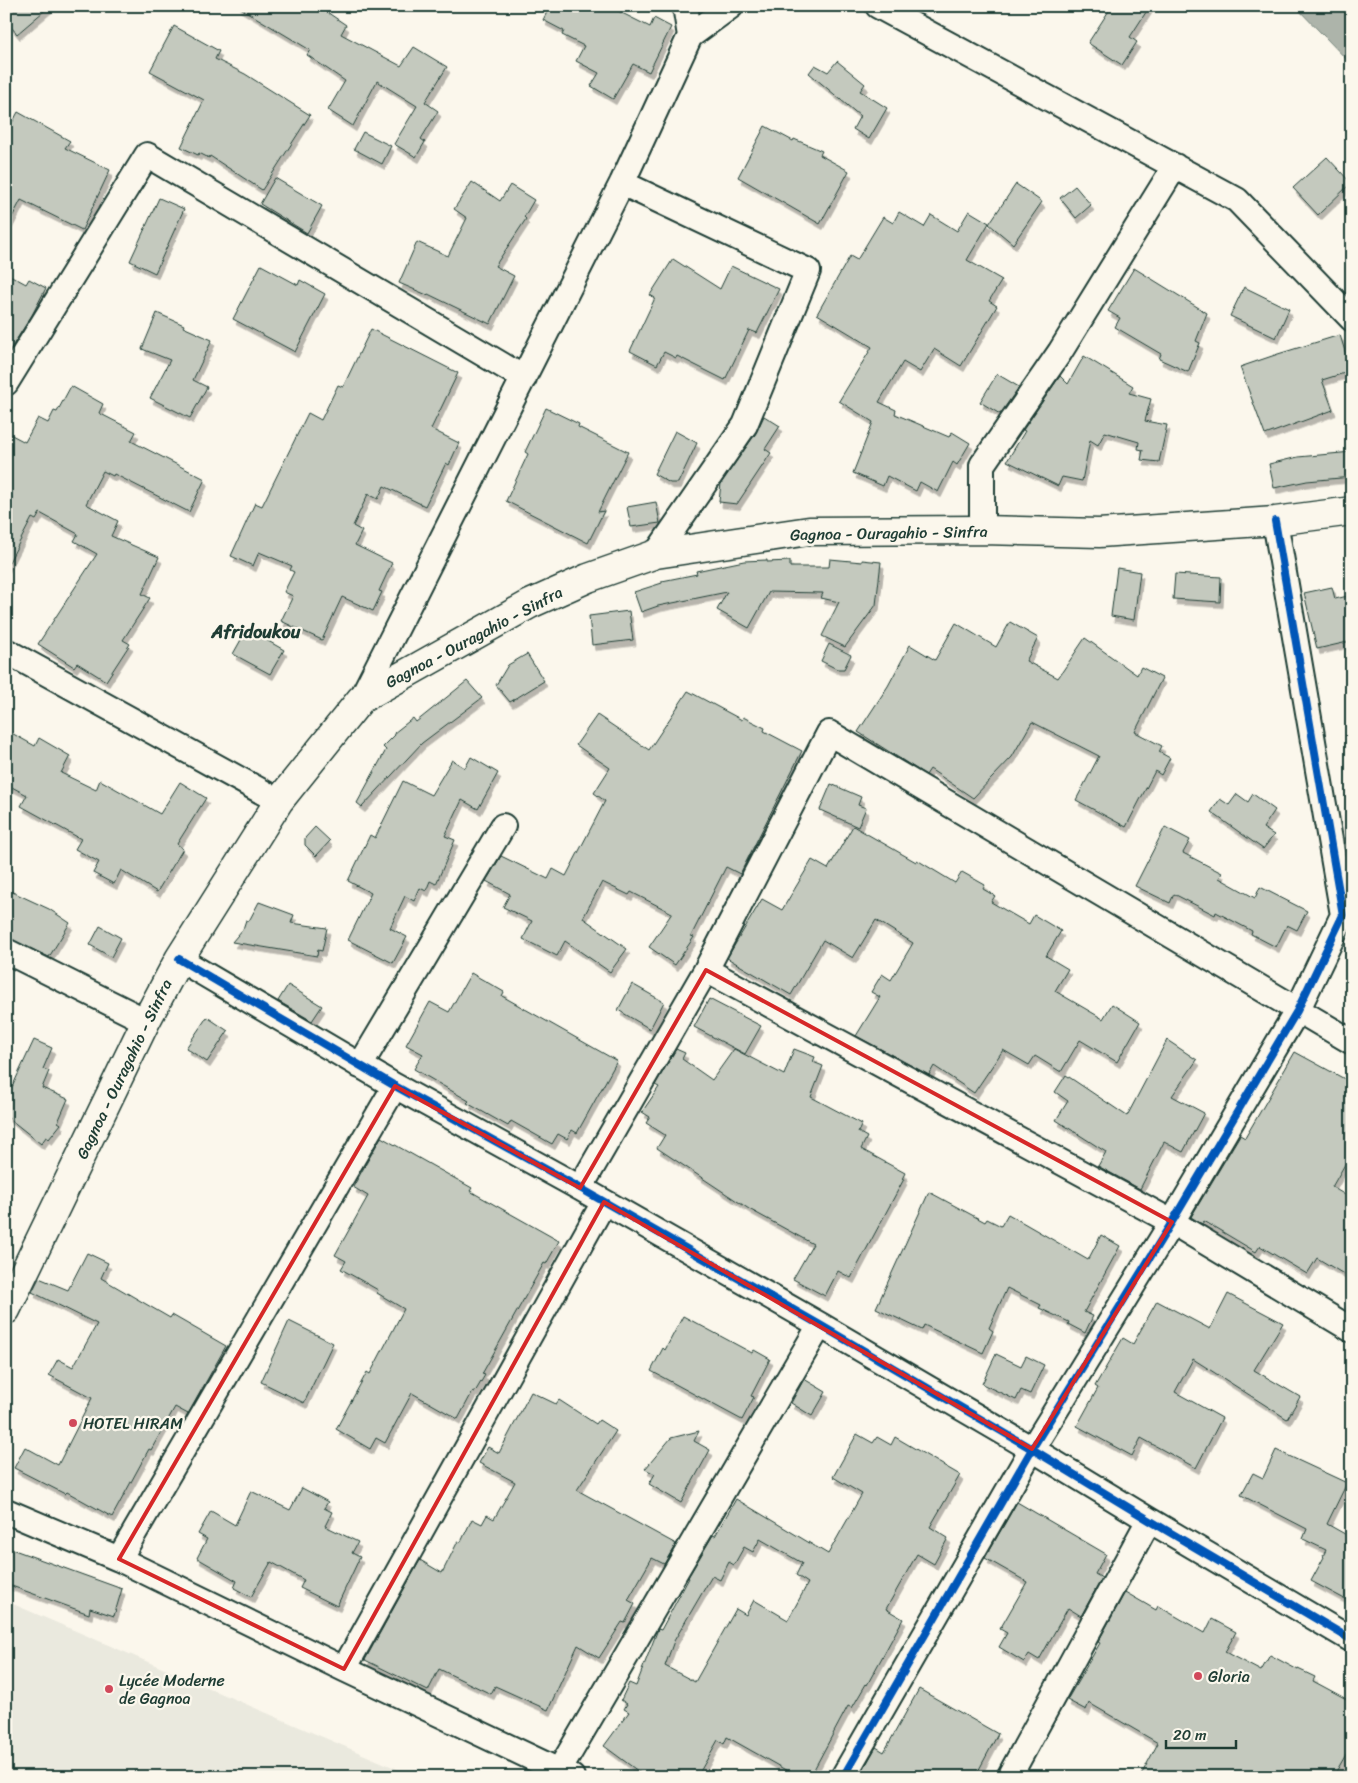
<svg xmlns="http://www.w3.org/2000/svg" width="1358" height="1783" viewBox="0 0 1358 1783" font-family="Sriracha,sans-serif">
<style>
.built{fill:#eae9de}
.water{fill:#adb4aa;stroke:#74847b}
.building{fill:#c4c9be;stroke:#1f3d34;fill-rule:evenodd;filter:url(#shadow)}
.lines{fill:none;stroke-linecap:round;stroke-linejoin:round}
.minor-casing{stroke:#1f3d34;stroke-width:28}
.major-casing{stroke:#1f3d34;stroke-width:31}
.minor{stroke:#fbf7ec;stroke-width:24}
.major{stroke:#fbf7ec;stroke-width:28}
.cycleway-casing{stroke:#fbf7ec;stroke-width:11}
.cycleway{stroke:#0057b8;stroke-width:8}
.marked{fill:none;stroke:#d62828;stroke-width:4;stroke-linejoin:round}
.poi-dot{fill:#d1495b;stroke:#fbf7ec;stroke-width:2}
.labels{text-anchor:middle;dominant-baseline:central;stroke-width:4.5;stroke-linejoin:round;paint-order:stroke}
.street-label{font-size:16px;fill:#1f3d34;stroke:#fbf7ec}
.poi-label{font-size:16px;fill:#1f3d34;stroke:#fbf7ec;text-anchor:start}
.neighbourhood-label{font-size:18px;font-weight:bold;fill:#1f3d34;stroke:#fbf7ec}
</style>
<defs>
<filter id="shadow"><feDropShadow dx="3" dy="5.5" stdDeviation="0" flood-color="#0004"/></filter>
</defs>
<rect width="100%" height="100%" fill="#fbf7ec"/>
<filter id="ink" filterUnits="userSpaceOnUse"><feTurbulence type="fractalNoise" baseFrequency=".02" numOctaves="2"/><feDisplacementMap in="SourceGraphic" scale="10" xChannelSelector="R" yChannelSelector="G"/><feConvolveMatrix kernelMatrix="1 2 1 2 8 2 1 2 1" color-interpolation-filters="sRGB"/></filter>
<g filter="url(#ink)">
<path class="built" d="M6,1601l410,176h-410z"/>
<path class="water" d="M1295,6h57v59z"/>
<path class="building" d="M6,6h44l-33,28 -11,-13z
M237,6h81l28,19 -5,9 60,32 13,-19 33,20 -22,35 13,9 -17,28 4,3 -9,15 -22,-13 23,-38 -40,-25 -24,45 -25,-16 17,-29 -38,-26 3,-5z
M550,6h58l42,21 4,-9 17,9 -22,45 -16,-8 -20,35 -22,-13 8,-13 -23,-12 8,-15 -22,-11 2,-4 -21,-11z
M1112,6h38l-20,31 7,5 -15,23 -34,-22z
M174,26l45,25 -4,8 30,15 65,41 -48,75 -52,-34 -1,2 -10,-5 -1,2 -17,-8 23,-47 -54,-29z
M837,61l28,23 -5,7 27,17 -18,31 -16,-10 7,-13 -51,-43 6,-8 13,7z
M18,112l52,29 -5,7 45,22 -28,60 -61,-30 -15,29v-95z
M765,126l28,15 1,-2 28,12 -2,4 29,16 -29,53 -82,-47z
M363,132l28,14 -9,18 -28,-15z
M1327,157l24,26 -33,32 -25,-27z
M275,178l47,28 -15,27 -47,-29z
M472,182l28,19 10,-16 24,15 -10,17 2,2 -31,47 19,10 -24,48 -62,-30 -1,1 -28,-12 18,-41 31,14 19,-38 -13,-9z
M1016,184l26,18 -29,42 -24,-20z
M1075,186l16,19 -15,13 -16,-20z
M159,198l25,11 -29,64 -25,-12z
M969,211l20,12 -22,37 35,20 -13,21 8,5 -36,60 -27,-17 -14,23 -17,-10 -24,40 17,8 -1,4 54,23 3,-5 18,11 -13,22 -4,-3 -15,30 -18,-10 -4,9 -29,-15 -4,10 -30,-13 20,-51 -34,-21 33,-54 -55,-33 33,-58 7,4 26,-43 10,6 6,-11 25,15 7,-12 26,16z
M673,259l47,30 11,-23 48,23 -22,44 -8,-3 -24,50 -48,-24 -1,2 -12,-6 -7,13 -27,-14 25,-53 -5,-3z
M261,265l37,20 2,-5 25,14 -30,58 -62,-33z
M1134,268l73,45 -11,28 4,2 -12,29 -29,-13 2,-5 -46,-27 5,-9 -12,-7z
M6,273l20,11 3,-5 17,9 -14,27 -26,41z
M1244,287l45,22 -13,29 -46,-22z
M157,313l27,12 -1,2 29,13 -19,40 14,7 -17,31 -40,-20 20,-38 -28,-11z
M371,329l87,44 -27,56 28,14 -10,22 -3,-2 -21,43 -41,-20 -6,13 -10,-5 -15,32 9,5 -7,14 37,18 -13,28 3,1 -9,19 -31,-14 -20,43 -41,-19 12,-25 -9,-4 10,-20 -4,-2 2,-4 -33,-14 -6,14 -22,-10 24,-53 7,3 46,-93 13,7 17,-35 5,2z
M1340,335l11,36 -29,9 11,30 -68,25 -25,-68 38,-13z
M1084,356l49,30 -4,7 22,6 -6,22 22,4 -8,37 -18,-2 2,-10 -5,-1 1,-7 -34,-10 -7,13 -8,-5 -8,41 -20,-4 -4,9 -51,-25 18,-30 -2,-1 37,-54 8,8z
M997,374l22,13 -19,27 -20,-12z
M71,386l32,18 -4,9 37,19 -5,9 74,38 -16,33 -75,-38 -1,2 -10,-5 -17,33 32,17 -7,15 48,21 -17,37 8,4 -27,42 7,4 -24,37 -29,-18 -3,4 -36,-23 59,-90 -23,-13 4,-7 -38,-21 -4,7 -4,-2 -26,50v-136l19,10 13,-24 10,5 6,-12 3,1z
M546,408l33,16 -1,3 50,25 -30,60 6,-1 -16,32 -82,-42 22,-47 -3,-2z
M764,416l16,10 -15,23 6,4 -34,51 -18,-2 2,-19 35,-50z
M675,431l22,12 -19,40h-8l-16,-9z
M1352,452v25l-45,4 -33,7 -5,-24 29,-7z
M656,502l4,21 -29,4 -4,-20z
M830,559l32,3v-2l19,2 -5,43 -31,42 -23,-11 17,-34 -18,-4 2,-5 -54,-1 -20,36 -32,-18 10,-18 -69,14 -17,6 -7,-20 28,-9v-2l35,-7 -1,-3 48,-10 23,-1v2l23,-1v6h39z
M1117,568l23,4 -6,48 -23,-4z
M1175,574l46,3 -1,25 -47,-3z
M1332,587l3,12 17,-4v46l-35,8 -13,-56z
M629,611l4,29 -41,5 -3,-29z
M1010,622l28,16 -12,23 32,17 27,-40 52,37 4,-8 21,11 -27,54 27,14 -3,6 11,6 -9,17 -6,-4 -29,56 -50,-27 23,-44 -67,-34 -20,35 -39,41 -43,-29 -4,6 -68,-43 30,-46 22,-41 25,15 21,-37 40,24z
M247,629l37,21 -14,24 -37,-20z
M829,644l22,11 -7,14h-7l-16,-8z
M527,654l17,27 -34,21 -14,-17 12,-20z
M467,681l15,17 -60,45 -60,64 -5,-4 29,-53 -3,-3 12,-12 -1,-2 19,-15 3,4z
M688,691l54,29 1,-3 22,11 -1,3 38,20 -62,123 -14,-7 -35,69 3,1 -19,28 -26,-18 23,-34 -41,-21 -2,3 -27,-13 -19,36 44,31 -17,23 -45,-31 -8,15 -34,-17 9,-18 -29,-14 7,-13 -24,-13 15,-25 47,23 5,-10 13,7 39,-75 -11,-8 16,-25 -34,-23 21,-30 52,35z
M6,730l29,16 4,-8 31,18 -9,17 35,17 4,-10 60,34 20,-32 26,16 -29,46 6,5 -26,43 -36,-22 -7,14 -21,-11 6,-11 -24,-13 6,-10 -60,-33 6,-11 -21,-11z
M471,757l27,16 -20,36 -16,-9 -17,36 10,4 -19,44 -6,-3 -4,10 -6,-3 -6,13 -9,-5 -15,32 17,9 -14,26 -45,-23 23,-47 -23,-12 22,-46 5,3 28,-57 28,14 21,-35 13,8z
M831,784l30,13 -3,8 8,3 -8,19 -38,-17z
M1237,794l11,8 5,-8 22,16 -12,18 11,7 -11,14 -52,-37 9,-13 9,6z
M853,826l63,36 1,-2 38,23 7,-11 23,13 -2,4 12,7 -4,6 38,22 5,-9 27,16 -15,25 22,13 -13,22 48,28 9,-15 28,18 -23,40 -37,-22 -19,32 -26,-16 -6,9 -26,-15 -29,43 -40,-27 -5,9 -73,-39 24,-39 -9,-5 11,-18 9,6 22,-37 -37,-23 -23,38 -30,-18 -32,55 -64,-37 35,-59 20,11 30,-50 16,9z
M315,827l15,14 -14,15 -11,-11v-7z
M1165,827l25,13 -7,13 39,20 -3,5 36,20 5,-11 47,24 -10,19 -10,-5 -11,22 -25,-13 1,-3 -36,-19 -1,3 -41,-21 -4,9 -35,-17z
M6,889l43,20 21,14 -21,34 -43,-20z
M259,902l35,13 -3,8 36,5 -5,23 -4,-1 -1,6 -85,-14 11,-13 3,-9 3,1z
M100,926l21,12 -10,19 -21,-12z
M471,973l33,19 -2,4 115,65 -40,72 -5,-3 -5,9 -9,-5 -6,10 -41,-23 -3,5 -41,-23 2,-2 -55,-32 9,-15 -17,-9 24,-43 19,10z
M632,984l32,18 -14,27 -32,-19z
M288,985l34,21 -10,15 -34,-20z
M709,999l52,27 -16,28 -51,-27z
M207,1017l21,14 -21,31 -21,-14z
M34,1040l18,8 -9,21 6,2 -7,17 26,11 -10,23 3,2 -12,15 -3,-2 -5,7 -35,-28v-16z
M1167,1040l30,20 -25,36 32,17 -21,39 -19,-10 -24,47 -42,-23 8,-14 -50,-32 12,-19 -13,-9 11,-17 61,41z
M676,1049l9,4 -3,6 30,21 22,-31 50,26 10,-26 21,8 -2,5 10,4 -12,31 51,27 -4,8 9,5 -6,12 44,24 -3,6h2l-53,99 -13,-7 -13,25 -32,-17 20,-35 -64,-35 -92,-61 8,-13 -19,-12 4,-6 -8,-5 17,-25 -4,-2z
M1295,1052l57,31v69l-20,35 20,12v80l-35,-21 -10,16 -47,-28 -4,6 -52,-31 -2,3 -11,-7 49,-82 5,3z
M381,1137l91,51 -2,3 89,50 -13,23 -2,-1 -62,111 3,1 -10,17 -2,-1 -15,28 -46,-26 -27,50 -9,-5 -6,11 -34,-20 31,-57 3,2 34,-65 -27,-16 1,-3 -37,-21 5,-8 -11,-6 33,-59 -15,-9z
M929,1192l56,30 2,-3 14,7 7,-12 80,46 13,-25 19,11 -36,66 9,4 -8,17 -17,-9 1,-2 -30,-14 2,-3 -34,-17 -18,40 4,3 -10,22 -59,-28 -2,5 -46,-22z
M87,1253l21,10 -7,15 69,40 2,-3 54,31 -38,68 -13,-7 -24,43 -2,-1 -37,68 -45,-25 -2,2 -51,-26 11,-21 33,18 34,-67 -43,-23 9,-16 15,8 24,-43 -65,-32 7,-14 29,12z
M1228,1294l55,29 -29,47 46,27 -13,22 -94,-60 -18,33 47,26 -26,50 -55,-30 -9,18 -55,-30 21,-38 -3,-2 28,-48 10,6 24,-43 53,28z
M683,1316l69,37 2,-3 16,9 -19,37 3,1 -12,23 -91,-49 12,-23 2,2z
M289,1321l44,22 -29,60 -43,-21z
M996,1354l25,12 5,-10 18,9 -14,29 -9,-4 -5,10 -34,-16z
M804,1379l22,13 -14,24 -21,-13z
M531,1392l25,12 3,-4 37,24 3,-4 17,11 -39,59 99,54 -12,20 -12,-6 -24,42 7,4 -10,19 -3,-1 -23,36 -21,-13 -30,65 -53,-24 -4,8 -52,-25 -11,22 -63,-31 55,-100 22,13 16,-32 3,1 11,-23 10,5 5,-9 7,4 21,-37 -36,-19 9,-16 11,6z
M699,1431l-5,10 16,9 -29,53 -32,-19 6,-10 -10,-5 26,-31z
M857,1434l16,9 4,-6 14,8 4,-8 65,38 -30,52 18,11 -14,26 -17,-10 -31,55 17,10 -36,66 -1,-1 -14,24 -4,-2 -38,71h-12l-71,-40 -3,7 -6,-4 -21,37h-51l-42,-31 25,-34 -5,-3 3,-5 -6,-4 8,-17 7,3 22,-57 3,1 28,-52 -1,-1 25,-42 2,1 21,-37 92,55 34,-60 -29,-17zM760,1539l42,24 -6,12 12,8 -20,37 -34,-20 -8,15 -10,-6 -41,73 -30,-16 9,-25 38,-65 8,4 9,-18 5,3 10,-18 9,5z
M1276,1450l71,33 -20,41 25,14v65l-41,-22 13,-24 -1,-1 3,-6 -23,-11 4,-10 -66,-34 12,-22 10,5z
M302,1488l26,14 -4,6 8,4 -7,14 33,16 -6,11 8,4 -23,49 -37,-18 4,-8 -33,-18 -20,35 -17,-9 3,-7 -40,-23 10,-19 -9,-5 13,-23 24,14 16,-34 39,19z
M1017,1502l89,52 -11,20 7,4 -21,38 -13,-8 -29,52 -10,-6 -5,8 -25,-15 8,-14 -7,-4 27,-47 -42,-24z
M6,1547l116,42 -8,27 -24,-8 -1,6 -83,-30z
M1125,1592l31,18 2,-4 47,27 7,-14 24,13 -11,20 36,19 9,-16 28,15v-1l17,8 -2,4 39,21v42l-19,33h-193l18,-34 -69,-40 -3,7 -19,-10 33,-57 -2,-1z
M919,1689l79,45 -23,43h-116l17,-30 8,5z"/>
<g class="lines">
<g class="minor-casing">
<path id="minor" d="M685,6l5,30
M878,6l359,194 115,119
M622,183l186,88 -63,154 -89,129
M6,383l141,-228 377,223
M982,530v-65l78,-113 115,-186
M6,651l273,150
M361,699l261,-516 68,-147 41,-30
M6,951l140,70
M179,959l216,127 185,102 240,137 212,124 117,71 203,120
M706,970l466,252 180,108
M360,1066l143,-240
M580,1188l126,-218 123,-237 523,309
M6,1511l113,48 225,110 228,108
M119,1559l276,-473
M344,1669l260,-467
M559,1771l261,-446
M843,1777l189,-328 140,-227 125,-211 46,-96 -68,-394
M1009,1777l140,-257"/>
</g>
<g class="major-casing">
<path id="major" d="M6,1310l140,-289 33,-62 100,-158 82,-102 169,-95 58,-26 68,-24 153,-23 173,-1 117,3 176,-12 77,-10"/>
</g>
<use href="#minor" class="minor"/>
<use href="#major" class="major"/>
<g class="cycleway-casing">
<path id="cycleway" d="M179,959l216,127 185,102 240,137 212,124 117,71 203,120
M843,1777l189,-328 140,-227 125,-211 46,-96 -68,-394"/>
</g>
<use href="#cycleway" class="cycleway"/>
</g>
</g>
<path class="marked" d="M706,970l466,252 -140,227 -428,-247 -260,467 -225,-110 276,-473 185,102z"/>
<g class="poi-dot">
<circle cx="73" cy="1423" r="5"/>
<circle cx="1198" cy="1676" r="5"/>
<circle cx="109" cy="1689" r="5"/>
</g>
<g class="labels">
<g class="street-label">
<text transform="translate(889 533) rotate(-1)">Gagnoa - Ouragahio - Sinfra</text>
<text transform="translate(474 637) rotate(-28)">Gagnoa - Ouragahio - Sinfra</text>
<text transform="translate(124 1069) rotate(-64)">Gagnoa - Ouragahio - Sinfra</text>
</g>
<g class="poi-label">
<text x="83" y="1423">HOTEL HIRAM</text>
<text x="1208" y="1676">Gloria</text>
<text x="119" y="1680">Lycée Moderne<tspan x="119" dy="18">de Gagnoa</tspan></text>
</g>
<g class="neighbourhood-label">
<text x="256" y="632">Afridoukou</text>
</g>
</g>
<rect width="1358" height="1783" fill="none" stroke="#fbf7ec" stroke-width="25"/>
<rect x="12" y="12" width="1333" height="1758" fill="none" stroke="#1f3d34" stroke-width="2" filter="url(#ink)"/>
<path d="M1166 1740v8h70v-8" fill="none" stroke="#1f3d34" stroke-width="2.5"/>
<text x="1173" y="1740" font-size="15" fill="#1f3d34" stroke="#fbf7ec" stroke-width="4" paint-order="stroke">20 m</text>
</svg>
